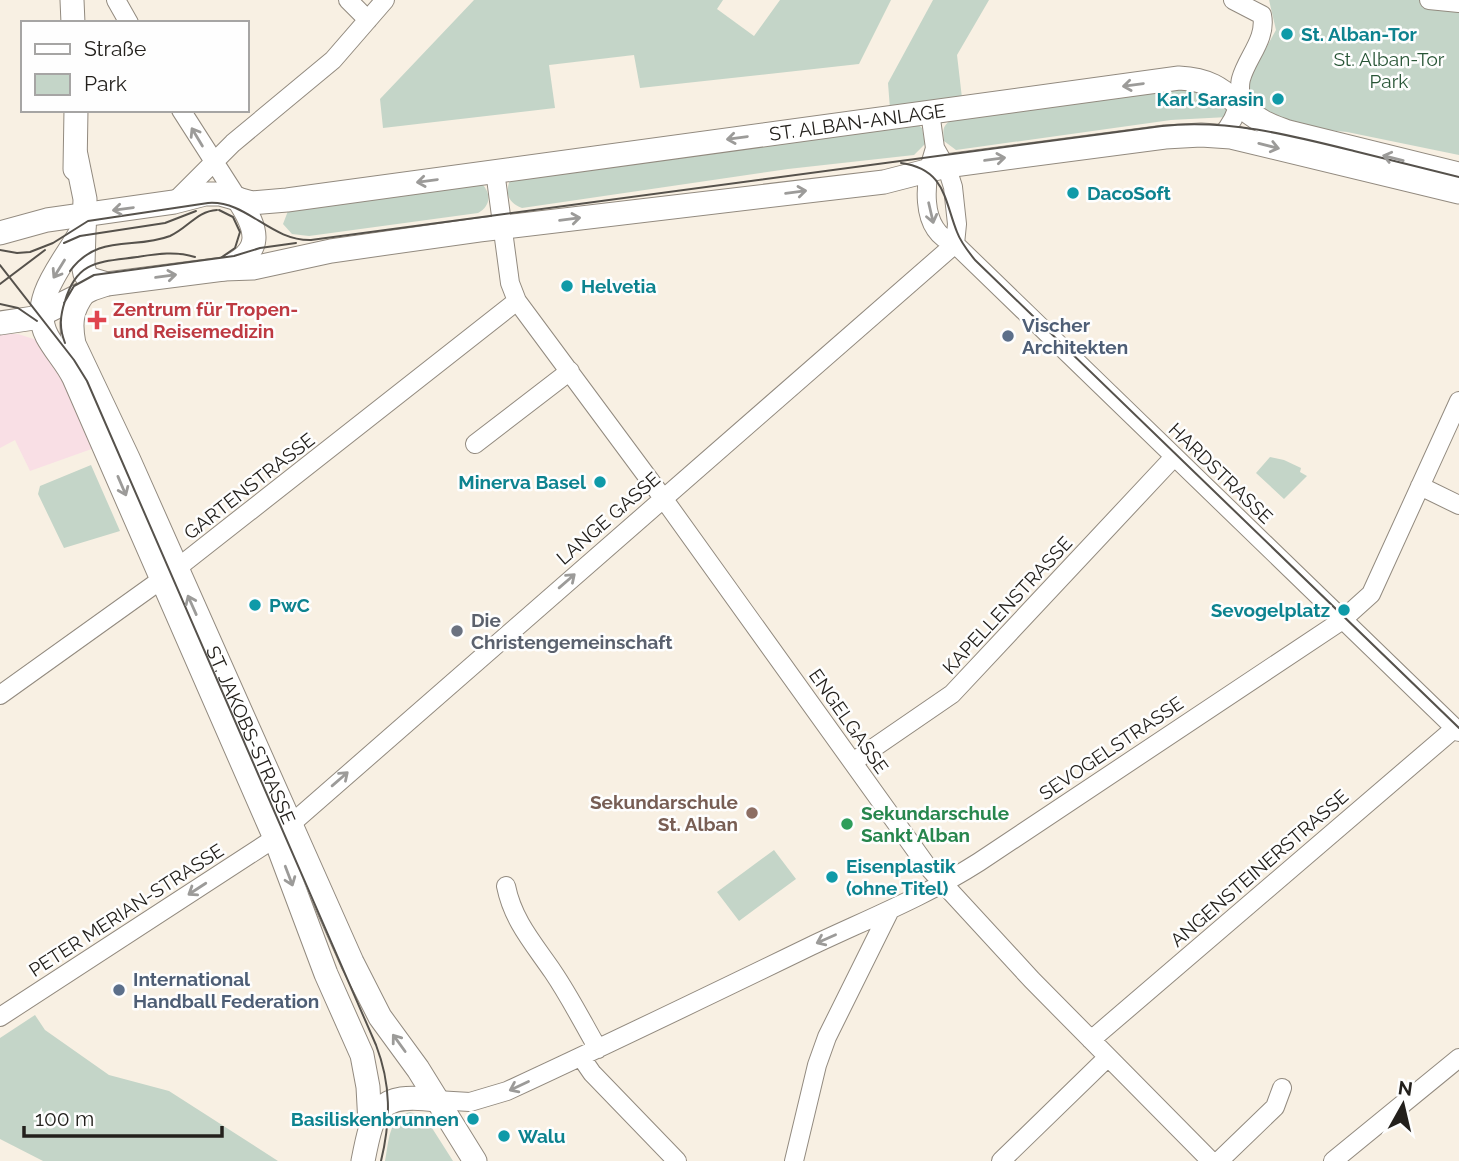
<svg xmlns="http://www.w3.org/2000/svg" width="1459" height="1161" viewBox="0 0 1459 1161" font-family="Raleway,sans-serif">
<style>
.commercial{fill:#f9dfe5}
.green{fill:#c4d5c8}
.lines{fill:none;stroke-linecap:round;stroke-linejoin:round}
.minor-casing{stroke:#928a7f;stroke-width:20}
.major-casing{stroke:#928a7f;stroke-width:25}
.minor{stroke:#fff;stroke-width:18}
.major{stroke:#fff;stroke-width:23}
.tram{stroke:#56524c;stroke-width:2}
.oneway{stroke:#9c9b99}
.culture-dot{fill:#0f9aa8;stroke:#fefefe;stroke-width:2.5}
.health-dot{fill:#e0444e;stroke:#fefefe;stroke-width:2.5}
.service-dot{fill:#5c6f8a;stroke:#fefefe;stroke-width:2.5}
.worship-dot{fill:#6b7280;stroke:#fefefe;stroke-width:2.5}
.education-dot{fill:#8d6e63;stroke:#fefefe;stroke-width:2.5}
.leisure-dot{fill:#2e9e5b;stroke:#fefefe;stroke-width:2.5}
.labels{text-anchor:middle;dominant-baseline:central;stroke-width:5;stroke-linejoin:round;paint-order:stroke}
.culture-label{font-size:19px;font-weight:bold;fill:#0d838f;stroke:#fefefe;text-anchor:start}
.park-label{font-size:19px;fill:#285536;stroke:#fefefe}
.street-label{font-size:19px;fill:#23201c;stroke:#fefefe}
.health-label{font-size:19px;font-weight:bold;fill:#be3a42;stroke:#fefefe;text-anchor:start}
.service-label{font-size:19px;font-weight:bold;fill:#4e5e75;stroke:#fefefe;text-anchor:start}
.worship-label{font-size:19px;font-weight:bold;fill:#5b616d;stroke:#fefefe;text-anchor:start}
.education-label{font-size:19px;font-weight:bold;fill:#785e54;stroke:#fefefe;text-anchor:end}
.leisure-label{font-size:19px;font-weight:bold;fill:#27864d;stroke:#fefefe;text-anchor:start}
</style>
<rect width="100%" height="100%" fill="#f8f0e3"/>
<path class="commercial" d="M0,334h18l25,8 57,104 -70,25 -15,-31 -15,8z"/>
<path class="green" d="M474,0h249l-6,9 37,27 26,-36h111l-32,64 -219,24 -6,-33 -85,10 6,43 -172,20 -3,-29z
M933,0h56l-32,55 5,43 -72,11 -2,-26z
M1269,0h190v155l-112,-23 -41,-4 -43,-16 -13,-12 -1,-14 4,-15 23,-41z
M1181,84l49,21 -2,12 -57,3 -215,30 -12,-9c-1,-10 -2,-16 8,-21z
M917,124l5,4 3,16 -11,11 -126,14 -266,39c-14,-5 -17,-15 -12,-28z
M482,184c10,10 8,23 -4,29l-169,23 -17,-2 -9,-10 5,-13z
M1270,457l14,3 17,8 -1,4 7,4 -23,23 -28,-26z
M91,465l29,66 -56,17 -26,-54 2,-8z
M774,850l22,29 -57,42 -22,-29z
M35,1015l10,15 64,45 60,16 109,70h-235l-43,-22v-101z
M410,1112l15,5 28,44h-68c4,-19 3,-43 25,-49z"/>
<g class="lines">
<g class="minor-casing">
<path id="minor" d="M116,0l13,23
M348,0l20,20
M1429,0l30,3
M181,110l57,89
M930,112l5,36 13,23 5,16 4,37 -2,20
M1221,136c9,-10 16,-22 18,-35 2,-7 0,-15 2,-22 6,-22 26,-40 21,-64l-29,-15
M935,148c-10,30 -18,82 20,96l504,488
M495,171l15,112 7,18 146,197 264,368 105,114 179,181
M174,202l59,-59 100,-83 52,-60
M475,444l95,-73
M1420,486l39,19
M0,695l176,-126 341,-268
M853,762l99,-68 222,-237
M506,886c7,35 28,58 47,86 17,25 30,51 45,77
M0,1017l275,-179 680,-594
M1091,1040l364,-312
M581,1057l11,16 85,88
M436,1100l34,2 37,-11c102,-47 203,-96 304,-145 57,-27 115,-50 168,-84l362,-241 30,-27 88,-193
M794,1161l23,-96 10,-28 62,-125
M1001,1161l106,-103
M1219,1161l56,-54 7,-19
M1333,1161l126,-103"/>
</g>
<g class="major-casing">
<g id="major">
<path d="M72,0l1,23"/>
<path d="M76,155l9,44 -2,65 2,10 5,5 17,5"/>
<path d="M75,169l1,-59"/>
<path d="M84,226c-15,32 -57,71 -37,110 8,15 20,27 27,42l201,460 51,136 36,81 6,32 2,37"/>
<path id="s1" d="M0,233l47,-13 127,-18 31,-8h15l32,9 35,-3 892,-122c45,2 50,24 83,43 8,5 18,8 26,11l171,42"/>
<path d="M224,269c40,-17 35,-38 14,-70"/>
<path id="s2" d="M84,293c-13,17 -14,31 -10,51l54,114 224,504 28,55 38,52 57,92"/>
<path d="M0,323l34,-5 58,-29 15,-5 117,-15 29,-1 78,-17 148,-21 405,-48 62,-16 219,-29 36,-2 30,2 228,55"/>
<path d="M363,1161c10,-52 15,-69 73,-61"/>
</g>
</g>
<use href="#minor" class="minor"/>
<use href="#major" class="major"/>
<path class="tram" d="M901,163c44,6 43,36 56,69 4,11 11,19 18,28l484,468
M219,210l14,7 7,15 -5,16 -13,9
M64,243l16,-7 85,-13 31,-12
M0,250l17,3 13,-1 23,-9 35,-22 120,-18c39,-3 62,38 103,37l851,-114c66,-7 128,9 192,25 35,9 70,17 105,26
M0,265l74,95 13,21 289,664c15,39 15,75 5,116
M70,271c28,-38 64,-21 100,-35 18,-8 27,-25 47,-26
M0,284l45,-34
M64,303l10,-17 20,-11 140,-19 26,-8 36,-5
M0,304l18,4 19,13
M65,343c-6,-15 -5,-27 0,-42 12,-41 35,-39 72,-44 20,-3 38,-6 58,0"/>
</g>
<defs><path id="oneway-shaft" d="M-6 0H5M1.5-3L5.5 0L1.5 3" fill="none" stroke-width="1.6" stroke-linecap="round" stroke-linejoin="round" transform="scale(1.75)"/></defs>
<g class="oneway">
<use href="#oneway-shaft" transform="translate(1133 85) rotate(172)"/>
<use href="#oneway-shaft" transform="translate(197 137) rotate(-121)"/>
<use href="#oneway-shaft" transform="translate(737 138) rotate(172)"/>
<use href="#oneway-shaft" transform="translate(1269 146) rotate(14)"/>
<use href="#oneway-shaft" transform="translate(1393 158) rotate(-166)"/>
<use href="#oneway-shaft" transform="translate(995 159) rotate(-8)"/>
<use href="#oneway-shaft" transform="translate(427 181) rotate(172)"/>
<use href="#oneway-shaft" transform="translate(796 192) rotate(-7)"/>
<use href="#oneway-shaft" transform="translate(123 209) rotate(172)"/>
<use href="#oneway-shaft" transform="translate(931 213) rotate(77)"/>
<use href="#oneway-shaft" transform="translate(570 219) rotate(-7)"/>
<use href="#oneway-shaft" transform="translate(59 269) rotate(122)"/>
<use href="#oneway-shaft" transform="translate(166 276) rotate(-8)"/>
<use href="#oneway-shaft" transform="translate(122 486) rotate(67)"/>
<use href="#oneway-shaft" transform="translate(567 581) rotate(-41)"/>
<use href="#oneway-shaft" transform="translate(192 605) rotate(-114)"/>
<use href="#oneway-shaft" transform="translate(340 779) rotate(-41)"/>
<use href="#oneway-shaft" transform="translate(289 876) rotate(69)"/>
<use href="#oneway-shaft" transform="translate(197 889) rotate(147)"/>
<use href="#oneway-shaft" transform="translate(826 939) rotate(156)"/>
<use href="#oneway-shaft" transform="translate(399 1043) rotate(-126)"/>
<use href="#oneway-shaft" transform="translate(519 1086) rotate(155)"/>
</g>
<g class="culture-dot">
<circle cx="1287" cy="34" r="7"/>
<circle cx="1278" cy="99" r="7"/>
<circle cx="1073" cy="193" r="7"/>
<circle cx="567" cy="286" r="7"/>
<circle cx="600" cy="482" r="7"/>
<circle cx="255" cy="605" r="7"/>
<circle cx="1344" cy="610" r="7"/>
<circle cx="832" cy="877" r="7"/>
<circle cx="473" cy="1119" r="7"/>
<circle cx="504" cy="1136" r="7"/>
</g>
<path class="health-dot" d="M93.5 309.5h7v7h7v7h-7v7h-7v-7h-7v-7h7z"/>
<g class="service-dot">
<circle cx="1008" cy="336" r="7"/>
<circle cx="119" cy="990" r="7"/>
</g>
<circle class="worship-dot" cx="457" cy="631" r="7"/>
<circle class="education-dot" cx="752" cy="813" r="7"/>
<circle class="leisure-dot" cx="847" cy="824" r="7"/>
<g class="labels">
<g class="culture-label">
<text x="1301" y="34">St. Alban-Tor</text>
<text x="1264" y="99" text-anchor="end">Karl Sarasin</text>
<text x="1087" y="193">DacoSoft</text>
<text x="581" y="286">Helvetia</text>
<text x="586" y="482" text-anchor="end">Minerva Basel</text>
<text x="269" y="605">PwC</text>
<text x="1330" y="610" text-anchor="end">Sevogelplatz</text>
<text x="846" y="866">Eisenplastik<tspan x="846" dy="22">(ohne Titel)</tspan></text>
<text x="459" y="1119" text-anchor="end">Basiliskenbrunnen</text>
<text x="518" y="1136">Walu</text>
</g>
<g class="park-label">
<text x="1389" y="59">St. Alban-Tor<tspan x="1389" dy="22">Park</tspan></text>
</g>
<g class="street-label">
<text stroke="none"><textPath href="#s1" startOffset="868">ST. ALBAN-ANLAGE</textPath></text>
<text transform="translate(1221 473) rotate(44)">HARDSTRASSE</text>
<text transform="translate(249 486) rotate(-38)">GARTENSTRASSE</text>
<text transform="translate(608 518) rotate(-41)">LANGE GASSE</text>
<text transform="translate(1007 605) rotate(-47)">KAPELLENSTRASSE</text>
<text transform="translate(849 721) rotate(55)">ENGELGASSE</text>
<text stroke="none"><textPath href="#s2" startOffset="483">ST. JAKOBS-STRASSE</textPath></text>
<text transform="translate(1111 748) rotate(-34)">SEVOGELSTRASSE</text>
<text transform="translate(1259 868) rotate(-41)">ANGENSTEINERSTRASSE</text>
<text transform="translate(126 910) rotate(-33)">PETER MERIAN-STRASSE</text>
</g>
<g class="health-label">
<text x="113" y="309">Zentrum für Tropen-<tspan x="113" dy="22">und Reisemedizin</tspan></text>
</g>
<g class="service-label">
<text x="1022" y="325">Vischer<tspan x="1022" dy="22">Architekten</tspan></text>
<text x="133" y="979">International<tspan x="133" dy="22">Handball Federation</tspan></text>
</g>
<g class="worship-label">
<text x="471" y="620">Die<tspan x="471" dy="22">Christengemeinschaft</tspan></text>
</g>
<g class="education-label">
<text x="738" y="802">Sekundarschule<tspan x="738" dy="22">St. Alban</tspan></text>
</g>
<g class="leisure-label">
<text x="861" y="813">Sekundarschule<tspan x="861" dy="22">Sankt Alban</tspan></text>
</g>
</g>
<rect x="21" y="21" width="228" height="91" fill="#fefefe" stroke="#a6a5a4" stroke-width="2"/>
<rect x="35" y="44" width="35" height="10" fill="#ffffff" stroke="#a6a5a4" stroke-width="2"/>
<text x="84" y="56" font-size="21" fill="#23201c">Straße</text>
<rect x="35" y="74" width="35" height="21" fill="#c4d5c8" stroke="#a6a5a4" stroke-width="2"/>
<text x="84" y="91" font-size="21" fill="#23201c">Park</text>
<g transform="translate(1403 1105) rotate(8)" stroke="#fefefe" stroke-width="5" paint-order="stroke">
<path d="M0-5L12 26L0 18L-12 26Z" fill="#23201c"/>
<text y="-10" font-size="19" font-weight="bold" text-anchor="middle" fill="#23201c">N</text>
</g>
<path d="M24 1126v10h198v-10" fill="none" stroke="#23201c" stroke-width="3.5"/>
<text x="35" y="1126" font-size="21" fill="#23201c" stroke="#fefefe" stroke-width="5" paint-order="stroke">100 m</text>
</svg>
